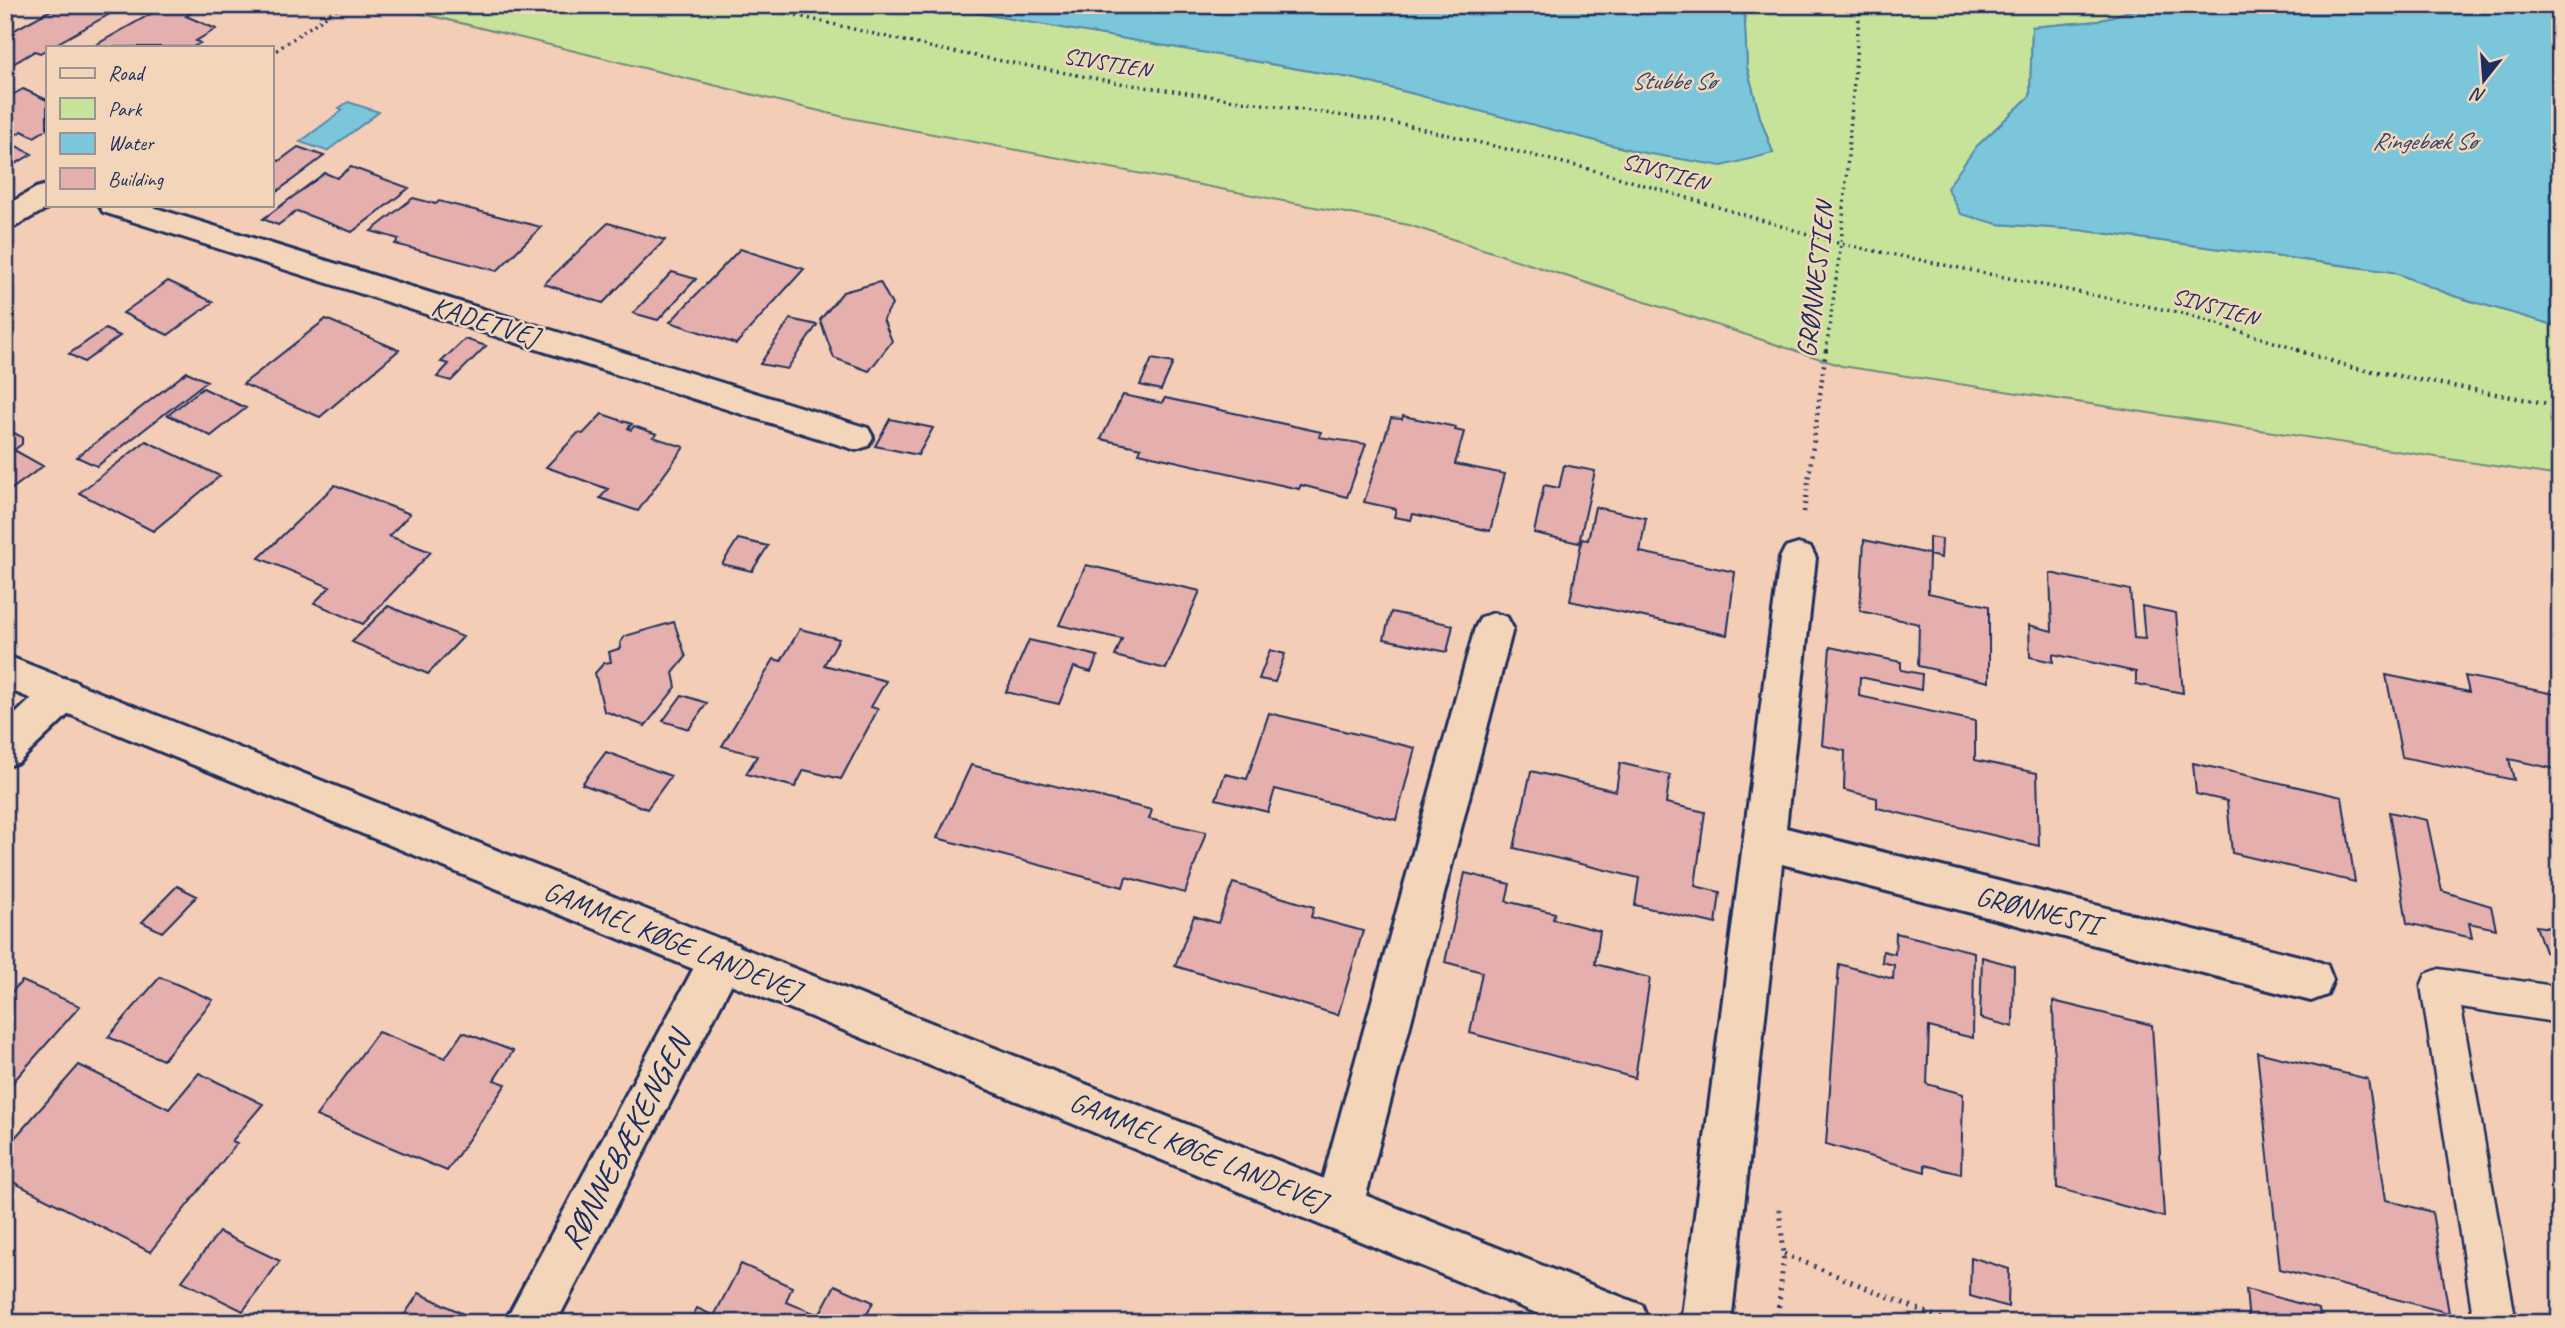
<svg xmlns="http://www.w3.org/2000/svg" width="2565" height="1328" viewBox="0 0 2565 1328" font-family="Caveat,sans-serif">
<style>
.green{fill:#c7e39a;stroke:#71897c;stroke-width:2}
.water{fill:#7cc6dc;stroke:#558aaa;stroke-width:2}
.building{fill:#e4afac;stroke:#1b2f5e;stroke-width:2}
.lines{fill:none;stroke-linecap:round;stroke-linejoin:round}
.lane-casing{stroke:#1b2f5e;stroke-width:5}
.street-casing{stroke:#1b2f5e;stroke-width:6}
.secondary-casing{stroke:#1b2f5e;stroke-width:6}
.path-far2{stroke:#1b2f5e;stroke-width:3.5;stroke-dasharray:2 4.5;stroke-linecap:butt}
.path-far1{stroke:#1b2f5e;stroke-width:4.5;stroke-dasharray:2 5;stroke-linecap:butt}
.path{stroke:#1b2f5e;stroke-width:5;stroke-dasharray:2 6;stroke-linecap:butt}
.lane{fill:#f3d5b9;fill-rule:evenodd}
.street{fill:#f3d5b9;fill-rule:evenodd}
.secondary{fill:#f3d5b9;fill-rule:evenodd}
.labels{text-anchor:middle;dominant-baseline:central;stroke-width:5;stroke-linejoin:round;paint-order:stroke}
.far-street-label{font-size:23px;fill:#1b2f5e;stroke:#f3d5b9}
.far-water-label{font-size:24px;font-style:italic;fill:#2a4671;stroke:#f3d5b9}
.street-label{font-size:28px;fill:#1b2f5e;stroke:#f3d5b9}
.near-street-label{font-size:33px;fill:#1b2f5e;stroke:#f3d5b9}
</style>
<rect width="100%" height="100%" fill="#f4cdb7"/>
<filter id="ink" filterUnits="userSpaceOnUse"><feTurbulence type="fractalNoise" baseFrequency=".0143" numOctaves="2"/><feDisplacementMap in="SourceGraphic" scale="14" xChannelSelector="R" yChannelSelector="G"/><feConvolveMatrix kernelMatrix="1 2 1 2 8 2 1 2 1" color-interpolation-filters="sRGB"/></filter>
<g filter="url(#ink)">
<path class="green" d="M387,5h544l425,74 283,73 134,1 -13,-36 -13,-50 -3,-62h405l-51,16 -66,6 -2,69 -54,51 22,77 81,6 314,42 61,24 106,31v149l-718,-110 -433,-141 -565,-108z"/>
<path class="water" d="M931,5h813l3,62 13,50 13,36 -51,13 -83,-14 -283,-73z
M2149,5h411v322l-106,-31 -61,-24 -314,-42 -81,-6 -37,-10 -14,-26 29,-41 54,-51 2,-69 66,-6z
M348,102l31,10 -52,39 -27,-9 43,-32 -4,-2z"/>
<path class="building" d="M60,5h52l-1,4 4,2 -75,42 -5,-2 -24,14 -6,-3v-27z
M171,5h13l12,5 -10,6 30,13 -20,12 4,2 -7,4h-101l71,-40z
M23,89l24,11v29l-13,8 -12,-6 -16,10 26,13 -27,16v-71z
M298,147l26,9 -53,40v-38l8,3z
M351,167l58,21 -57,44 -55,-21 -19,14 -15,-6 62,-46 12,5z
M413,198l23,6 3,-3 102,26 -44,44 -102,-27 4,-5 -28,-8z
M608,223l57,17 -62,63 -59,-19z
M740,249l64,20 -68,75 -66,-22z
M672,272l24,7 -38,41 -25,-7z
M168,281l45,21 -45,33 -45,-22z
M880,282l12,23 -9,14 9,22 -23,30 -35,-13 -14,-38 23,-28z
M326,319l73,31 -79,67 -77,-33z
M790,319l27,6 -30,44 -27,-5z
M105,329l15,7 -36,26 -15,-8z
M465,339l21,7 -35,35 -14,-4 12,-13 -8,-2z
M1152,359l21,4 -12,27 -21,-5z
M187,372l20,9 -110,85 -20,-9z
M203,388l43,20 -35,28 -43,-21z
M1123,395l39,8 3,-5 156,34 -2,5 47,7 -19,53 -46,-12 -2,4 -160,-36 2,-5 -40,-9z
M602,414l30,10 -4,4 3,2 3,-4 23,8 -4,3 31,10 -46,64 -38,-13 8,-9 -62,-22 32,-34 5,1z
M1403,416l53,11 -1,3 9,2 -9,32 50,10 -15,57 -77,-17 -2,6 -17,-3 2,-8 -32,-7 27,-84 11,1z
M890,419l43,9 -15,27 -43,-9z
M14,433l8,4v7l-8,6 29,16 -38,28v-60z
M146,441l74,35 -67,55 -74,-38z
M1564,465l31,6 -16,72 -45,-10 10,-48 15,3z
M335,485l75,29 -21,22 42,16 -68,72 -49,-21 16,-16 -71,-29z
M1595,507l51,11 -6,34 95,20 -8,63 -157,-34 12,-62 6,1z
M1929,537l13,2 -1,19 -12,-3 -1,38 61,13v76l-71,-16 1,-42 -59,-13 4,-71 65,14z
M738,539l30,7 -16,25 -30,-7z
M1086,565l114,26 -34,78 -51,-13 7,-17 -63,-14z
M2050,573l80,17 4,48 11,1 -3,-33 34,7 7,80 -47,-9v-12l-83,-18v8l-23,-5 -1,-32 23,6z
M388,606l75,31 -35,37 -76,-32z
M1391,612l62,13 -6,27 -63,-13z
M674,622l12,35 -13,16 3,14 -31,39 -41,-15 -9,-38 9,-10 7,-1 -2,-10 12,-4 -1,-5 5,-7z
M800,629l39,10 -15,26 62,16 -15,26 7,2 -37,70 -37,-9 -9,17 -49,-13 11,-18 -35,-10 52,-87 7,2z
M1029,640l69,16 -7,16 -17,-5 -15,37 -53,-12z
M1830,647l71,15v8l21,4 -1,16 -61,-13 -1,19 116,25v39l62,13 2,73 -162,-38v-10l-33,-8 1,-39 -23,-6z
M1270,650l15,4 -10,28 -16,-3z
M2386,675l83,17 -4,-16 95,19v75l-51,-11 5,21 -112,-23z
M682,695l25,8 -18,26 -26,-8z
M1269,713l146,35 -19,72 -121,-31 -7,23 -52,-13 9,-25 22,5z
M606,752l65,24 -24,33 -65,-25z
M1620,763l50,12 -4,28 39,9 -10,74 25,6 -4,32 -81,-19 4,-27 -125,-30 17,-77 85,20z
M2193,763l149,34 13,85 -123,-29 -5,-52 -31,-7z
M971,765l181,45 -3,9 57,13 -21,61 -59,-16 -3,10 -186,-49z
M2389,812l38,8 15,71 49,15 5,23 -27,-6 3,15 -65,-15z
M1465,873l45,11 -4,17 49,12 -2,6 47,12 -5,33 55,14 -15,100 -165,-45 12,-61 -37,-10z
M1233,883l81,24 -3,10 52,14 -25,84 -163,-49 19,-50 24,7z
M177,886l20,10 -35,36 -20,-10z
M2536,926l24,3v25l-15,-2z
M1896,933l78,19 -1,86 -44,-11 -2,57 36,10 -2,80 -36,-9v7l-99,-28 13,-180 54,15 1,-14 -12,-3 1,-11 12,3z
M1982,957l32,9 -1,61 -33,-9z
M160,977l53,23 -50,60 -55,-23z
M22,981l58,25 -75,85v-92z
M2053,1001l99,24 12,192 -107,-29z
M378,1032l67,26 18,-26 50,19 -19,29 12,4 -59,87 -131,-55z
M2257,1052l111,27 18,121 46,12 17,101 -169,-44z
M79,1065l90,44 30,-36 64,31 -31,37 5,2 -87,109 -145,-74v-29z
M219,1232l61,29 -37,50 -61,-30z
M1971,1257l38,12 -1,38 -38,-11z
M741,1264l51,23 -6,15 33,13 16,-30 38,17 -10,21h-174l8,-15 17,8z
M2246,1289l73,20 2,14h-72z
M419,1293l59,28 -79,2z"/>
<g class="lines">
<g class="lane-casing">
<path id="lane" d="M2439,969l121,18v36l-99,-16 55,316h-42l-53,-337 5,-12z"/>
</g>
<g class="street-casing">
<path id="street" d="M47,185v20h6l-37,21 -11,3v-23l31,-18z
M99,205h47l722,223 5,9 -5,9 -12,4 -753,-238z
M1798,544l13,4 5,10 -30,270 525,131 16,6 6,15 -6,15 -16,6 -529,-137 -51,459h-50l99,-765 5,-10z
M1494,613l13,4 6,11 -150,579 -7,17 -17,7 -17,-7 -7,-17 160,-579 6,-11z
M63,678l14,4 6,12 -6,12 -58,56 -14,5v-43l44,-42z
M722,939l16,6 6,15 -188,363h-52l202,-378z"/>
</g>
<g class="secondary-casing">
<path id="secondary" d="M5,655l1619,643 18,7 7,18h-88l-1556,-635z"/>
</g>
<path class="path-far2" d="M752,5l186,44 187,35 282,41 194,47 240,72 345,70 116,37
M271,54l71,-49
M1826,351l15,-107 19,-239"/>
<path class="path-far1" d="M2297,350l53,17 210,39
M1804,512l22,-162"/>
<path class="path" d="M1784,1254l168,69
M1777,1323l7,-69 -5,-45"/>
<use href="#lane" class="lane"/>
<use href="#street" class="street"/>
<use href="#secondary" class="secondary"/>
</g>
</g>
<g class="labels">
<g class="far-street-label">
<text transform="translate(1107 63) rotate(10)">SIVSTIEN</text>
<text transform="translate(1665 172) rotate(16)">SIVSTIEN</text>
<text transform="translate(2215 307) rotate(16)">SIVSTIEN</text>
</g>
<g class="far-water-label">
<text x="1673" y="81">Stubbe Sø</text>
<text x="2424" y="141">Ringebæk Sø</text>
</g>
<g class="street-label">
<text transform="translate(1815 280) rotate(-83)">GRØNNESTIEN</text>
<text transform="translate(485 321) rotate(17)">KADETVEJ</text>
<text transform="translate(2038 910) rotate(14)">GRØNNESTI</text>
<text transform="translate(672 940) rotate(22)">GAMMEL KØGE LANDEVEJ</text>
<text transform="translate(1198 1151) rotate(22)">GAMMEL KØGE LANDEVEJ</text>
</g>
<g class="near-street-label">
<text transform="translate(625 1141) rotate(-62)">RØNNEBÆKENGEN</text>
</g>
</g>
<rect width="2565" height="1328" fill="none" stroke="#f3d5b9" stroke-width="28"/>
<rect x="14" y="14" width="2537" height="1300" fill="none" stroke="#1b2f5e" stroke-width="2.5" filter="url(#ink)"/>
<rect x="46" y="46" width="228" height="161" fill="#f3d5b9" stroke="#9d9395" stroke-width="2"/>
<rect x="60" y="68" width="35" height="10" fill="#f3d5b9" stroke="#9d9395" stroke-width="2"/>
<text x="108" y="80" font-size="21" fill="#1b2f5e">Road</text>
<rect x="60" y="98" width="35" height="21" fill="#c7e39a" stroke="#9d9395" stroke-width="2"/>
<text x="108" y="116" font-size="21" fill="#1b2f5e">Park</text>
<rect x="60" y="133" width="35" height="21" fill="#7cc6dc" stroke="#9d9395" stroke-width="2"/>
<text x="108" y="150" font-size="21" fill="#1b2f5e">Water</text>
<rect x="60" y="168" width="35" height="21" fill="#e4afac" stroke="#9d9395" stroke-width="2"/>
<text x="108" y="186" font-size="21" fill="#1b2f5e">Building</text>
<g transform="translate(2484 80) rotate(197)" stroke="#f3d5b9" stroke-width="5" paint-order="stroke">
<path d="M0-5L12 26L0 18L-12 26Z" fill="#1b2f5e"/>
<text y="-10" font-size="19" font-weight="bold" text-anchor="middle" fill="#1b2f5e">N</text>
</g>
</svg>
